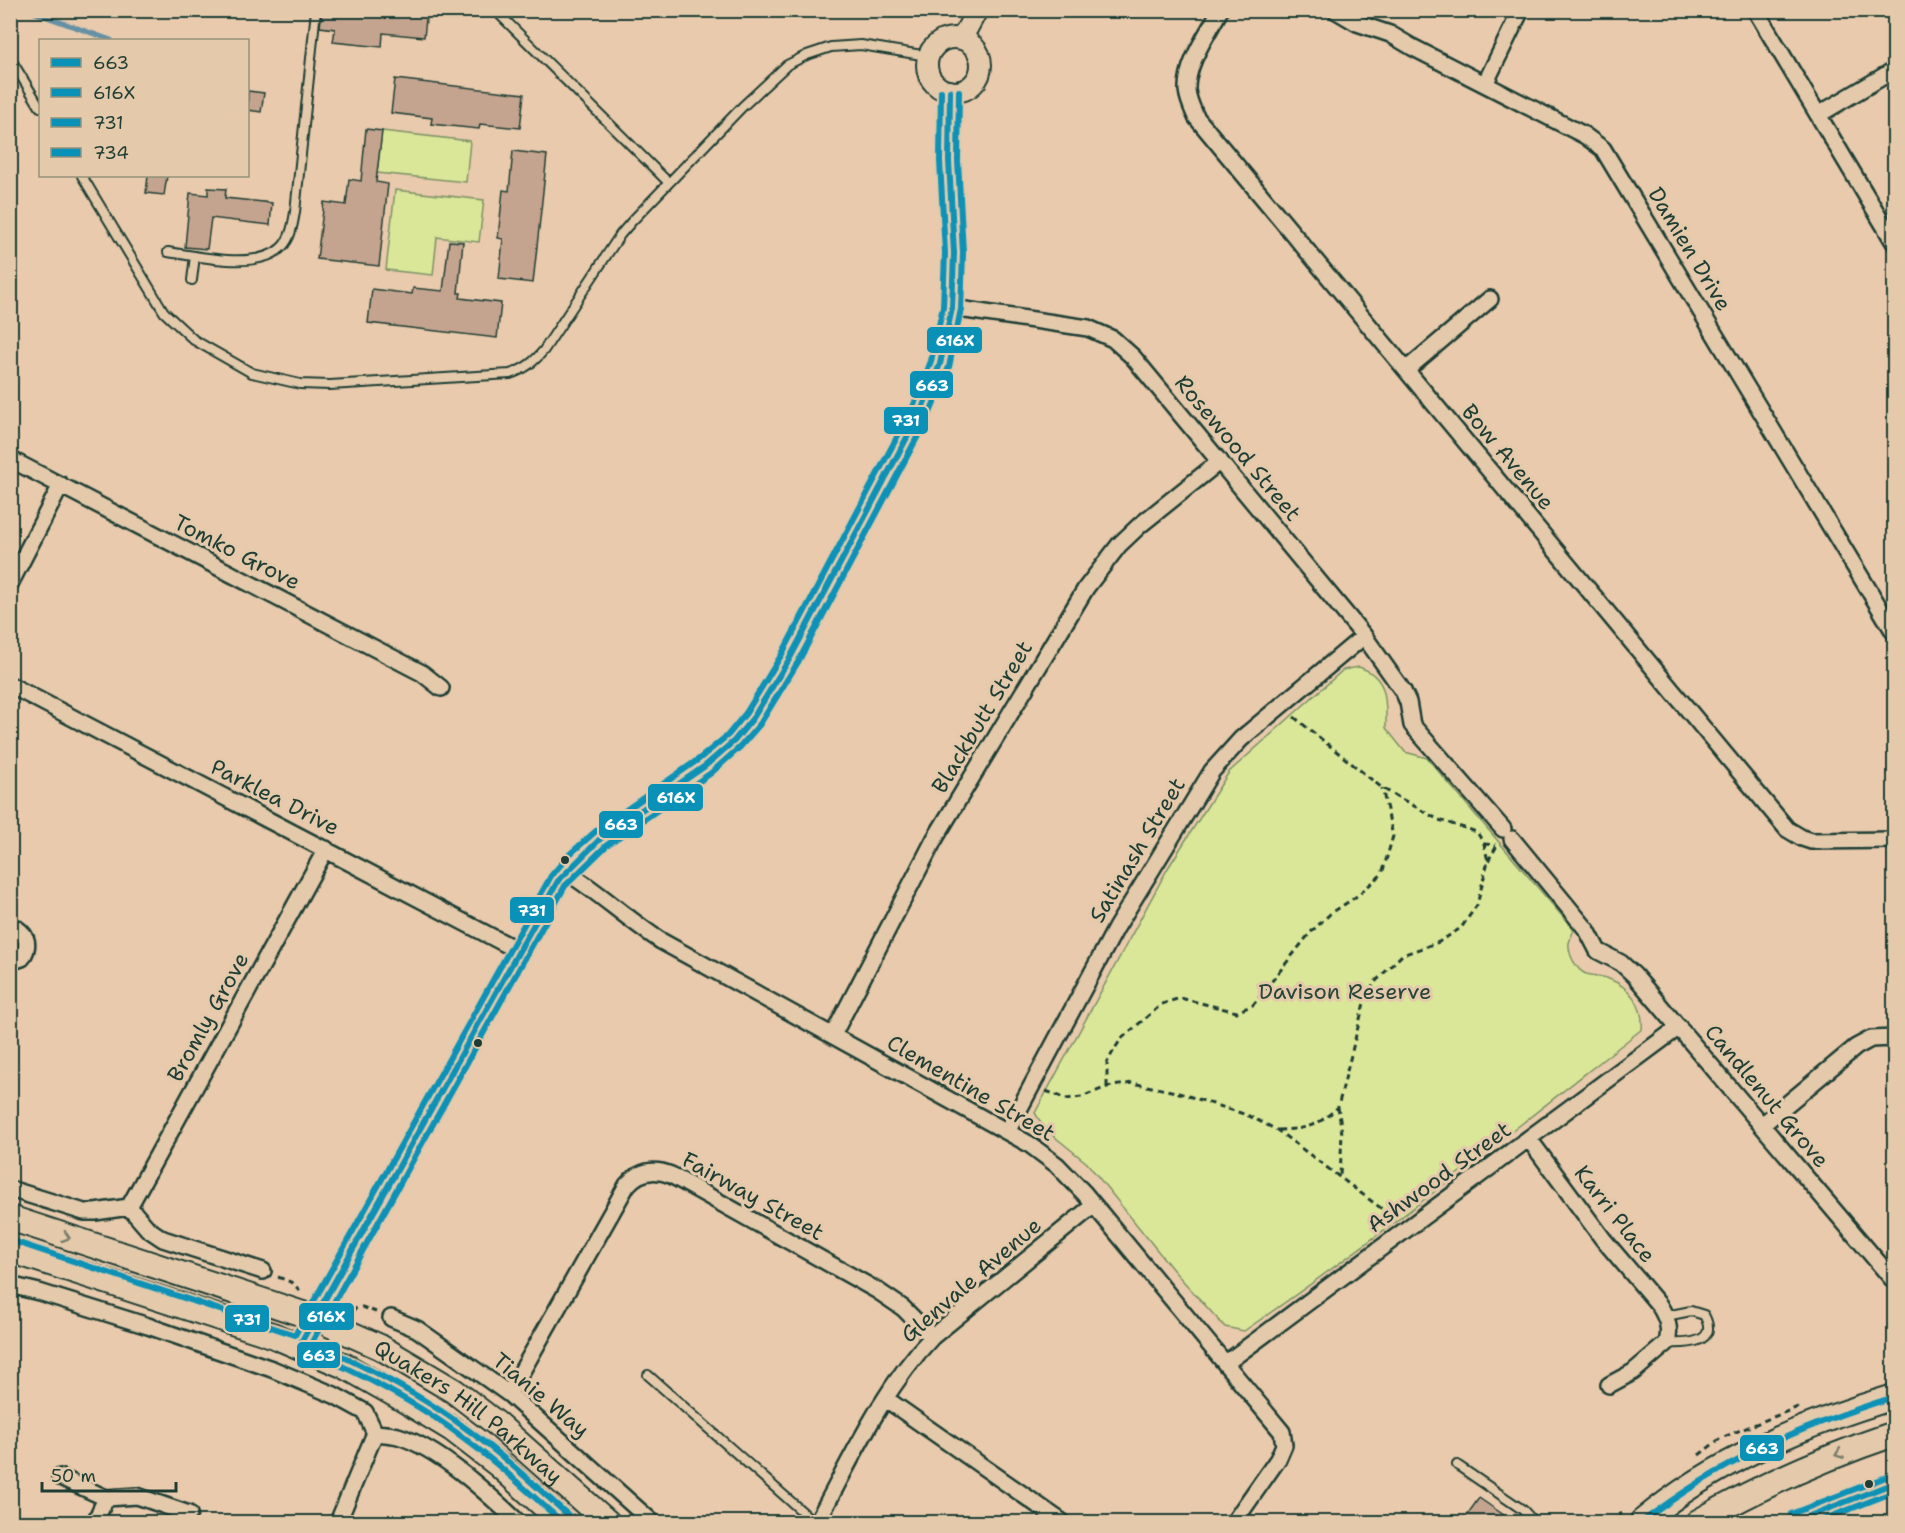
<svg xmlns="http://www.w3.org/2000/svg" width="1905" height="1533" viewBox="0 0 1905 1533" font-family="'Shantell Sans',sans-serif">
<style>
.green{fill:#dae698;stroke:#7c9266;stroke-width:1.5}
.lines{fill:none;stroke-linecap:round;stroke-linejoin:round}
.stream{stroke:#6590a5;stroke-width:5}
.building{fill:#c4a48f;stroke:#1f3d34;stroke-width:1.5}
.service-casing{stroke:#1f3d34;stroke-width:12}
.minor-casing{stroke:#1f3d34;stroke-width:20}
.tertiary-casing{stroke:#1f3d34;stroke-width:24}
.primary-casing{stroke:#1f3d34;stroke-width:28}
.path{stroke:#1f3d34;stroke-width:3;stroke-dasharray:6 4.5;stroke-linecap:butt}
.service{stroke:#e4caab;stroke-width:8}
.minor{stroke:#e4caab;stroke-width:15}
.tertiary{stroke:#e4caab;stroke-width:20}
.primary{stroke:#e4caab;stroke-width:24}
.bus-1-casing{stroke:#e4caab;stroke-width:10}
.bus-2-casing{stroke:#e4caab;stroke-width:10}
.bus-3-casing{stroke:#e4caab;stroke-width:10}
.bus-4-casing{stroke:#e4caab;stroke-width:10}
.bus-5-casing{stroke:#e4caab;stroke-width:10}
.bus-1{stroke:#0991b7;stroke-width:6}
.bus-2{stroke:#0991b7;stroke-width:6}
.bus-3{stroke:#0991b7;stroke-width:6}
.bus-4{stroke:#0991b7;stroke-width:6}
.bus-5{stroke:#0991b7;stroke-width:6}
.oneway{stroke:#787c6a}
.bus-dot{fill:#1f3d34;stroke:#e4caab;stroke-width:2}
.labels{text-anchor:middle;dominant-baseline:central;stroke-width:6;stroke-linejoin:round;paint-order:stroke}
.street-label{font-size:22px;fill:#1f3d34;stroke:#e4caab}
.park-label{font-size:22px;fill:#284539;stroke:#e4caab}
.line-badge{stroke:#e4caab;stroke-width:2}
.badge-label{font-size:16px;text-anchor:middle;font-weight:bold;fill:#fff}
</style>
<rect width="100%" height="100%" fill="#e9caac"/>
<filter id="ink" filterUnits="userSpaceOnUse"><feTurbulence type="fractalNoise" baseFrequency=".0167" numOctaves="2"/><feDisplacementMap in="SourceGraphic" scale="12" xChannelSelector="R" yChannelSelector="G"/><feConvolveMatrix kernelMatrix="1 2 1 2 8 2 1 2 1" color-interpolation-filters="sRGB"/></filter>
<g filter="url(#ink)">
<path class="green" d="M382,131l88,10 -4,41 -89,-9z
M395,190l89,10 -5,42 -42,-5 -4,38 -47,-5z
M1359,667c30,10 27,35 27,61l19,24 22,6 147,172c-2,4 -4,9 -5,13 -1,11 7,27 17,31 7,2 16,2 23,5 21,8 35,27 33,50 -131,103 -261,208 -398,302l-19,-4 -51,-56 -87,-108 -42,-34 -10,-16 133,-245 61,-96 114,-102z"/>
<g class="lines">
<path class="stream" d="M27,10l84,30"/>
</g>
<path class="building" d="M322,10h105l-3,27 -41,-4 -1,14 -49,-5 2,-13 -15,-2z
M395,79l129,15 -4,34 -40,-4 -1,5 -48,-5 1,-6 -41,-5z
M248,91l16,2 -3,19 -13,-2z
M366,129l16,2 -6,51 12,2 -9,82 -62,-7 7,-57 22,3 3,-26 12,2z
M513,151l34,4 -14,128 -34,-4 4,-40 -5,-1 5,-48 6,1z
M148,176h19l-3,19 -18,-2z
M208,188l18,1 -1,9 47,5 -2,22 -59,-7 -4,31 -22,-2 5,-54 18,2z
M449,241l14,1 -5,51h3l-1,5 41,5 -4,35 -129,-15 4,-34 40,5 1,-6 30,3z
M1479,1498l35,24h-52z"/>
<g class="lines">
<g class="service-casing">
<path id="service" d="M495,10l173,172
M10,58l30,49
M82,176l82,136 30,28 58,33 48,11 30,1 180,-11c15,-5 24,-12 34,-24l76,-115 13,-15 109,-113 45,-42 20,-10 24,-8 30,-2 67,11
M168,252c30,4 90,19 114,-5 9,-9 11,-23 13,-35l21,-202
M192,280l3,-24
M1666,1316l25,-5 13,4c16,29 -19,29 -37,28
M648,1375l166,147
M1457,1465l66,45 11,12
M1794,1522l100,-39"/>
</g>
<g class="minor-casing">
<path id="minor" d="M1220,10c-12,24 -34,53 -33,80 1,10 5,18 9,27l591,712 15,9 9,3 83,-1
M1335,10l22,13 33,11 22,13 172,88 19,14 291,483
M1756,11l138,231
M1485,84l36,-74
M1818,115l76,-45
M952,308l136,20 25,11 20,18 231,279 39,55 5,11 4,23 91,104
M1406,370l84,-71
M10,459l412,214 19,15
M10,584l51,-99
M10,685l509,266
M1512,839l75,91 11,21 23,12 13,12 260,306
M565,871c34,21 62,48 96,70l368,203 28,21 27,28 198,239 2,13 -6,14 -44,63
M10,924c15,8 22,18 12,34l-12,4
M833,1035l101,-195 152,-252 33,-43 20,-19 81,-65
M1762,1125l94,-78 15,-8 23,-1
M1007,1132l109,-204 96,-157 29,-32 123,-103
M1529,1139l74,100 56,66c8,13 12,23 8,38l-34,29 -24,13
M10,1189l74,23h11l34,-5 19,22 15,10 100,32
M129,1207l197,-358
M10,1288l8,-1 21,5 109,34 124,43 62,26 31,17 10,21
M391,1318l26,11 92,65 143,128
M1226,1363l453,-336
M509,1394l118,-209c12,-14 27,-17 44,-10l207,116 25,17 29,29
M886,1399l176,123
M375,1433c8,1 16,1 23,3 41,12 89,57 120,86
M60,1477l46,21
M95,1522l11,-24 31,-2 52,18
M338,1522l37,-89
M817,1522c34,-62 65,-132 115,-185l162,-132"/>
</g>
<g class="tertiary-casing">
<path id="tertiary" d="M927 65a27 27 0 1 1 54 0a27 27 0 1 1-54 0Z
M962,38l15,-28
M299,1346l259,-465 18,-20 25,-23 104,-72 29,-25 19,-23 37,-60 131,-247 19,-47 12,-56 2,-55 -5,-92 1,-70"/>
</g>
<g class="primary-casing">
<g id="primary">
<path id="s1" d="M10,1218l305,100 65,29 74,44 43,33 110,98"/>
<path d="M10,1250l262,85 73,31 51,29 56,34 48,37 62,56"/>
<path d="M1642,1522c73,-61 162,-98 252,-125"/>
<path d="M1698,1522c62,-36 128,-65 196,-88"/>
</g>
</g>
<path class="path" d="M1294,717l88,71 57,32 38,12 7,12 4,17 -11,44 -16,23 -22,14 -37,13 -27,27 -10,17 -27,108 4,26 -2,44
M1484,844l12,1
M1488,861l10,-17
M1107,1087v-24l7,-13 7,-11 41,-35 18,-6 57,14 16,-7 57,-72 20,-19 27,-18 25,-22 11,-38 -11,-48
M1046,1091l21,8 14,-2 26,-10 25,-4 44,9 71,23 30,15 117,88
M1278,1130c29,-1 38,-3 60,-23
M278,1277l15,6 7,8
M351,1310l11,-3 14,5
M1699,1455l22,-17 77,-31
M1610,1522l12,-9"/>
<use href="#service" class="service"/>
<use href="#minor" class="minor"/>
<use href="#tertiary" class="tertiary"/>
<use href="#primary" class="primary"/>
<g class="bus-1-casing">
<path id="bus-1" d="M562,1522c-41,-37 -82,-75 -128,-105 -43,-28 -89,-50 -135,-71l259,-465 43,-43 104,-72 29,-25 19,-23 37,-60 131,-247 19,-47 12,-56 2,-55 -5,-92 1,-70
M1642,1522c78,-60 159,-96 252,-125"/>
</g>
<g class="bus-2-casing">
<path id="bus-2" d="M568,1515c-41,-37 -81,-74 -127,-104 -41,-27 -85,-49 -129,-69l253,-456 42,-41 104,-72 29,-26 20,-23 38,-62 131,-247 20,-48 12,-58 2,-56 -5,-92 1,-70
M1817,1522l77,-30"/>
</g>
<g class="bus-3-casing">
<path id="bus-3" d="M13,1241l282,94 256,-459 19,-22 26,-23 103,-72 29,-24 18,-22 36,-59 131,-247 18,-46 12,-54 2,-54 -5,-92 1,-70"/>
</g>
<g class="bus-4-casing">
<path id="bus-4" d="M1794,1522l100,-39"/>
</g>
<g class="bus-5-casing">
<path id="bus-5" d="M1791,1514l100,-39"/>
</g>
<use href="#bus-1" class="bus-1"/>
<use href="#bus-2" class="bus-2"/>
<use href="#bus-3" class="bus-3"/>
<use href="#bus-4" class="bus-4"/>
<use href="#bus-5" class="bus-5"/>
</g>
<defs><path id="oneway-chevron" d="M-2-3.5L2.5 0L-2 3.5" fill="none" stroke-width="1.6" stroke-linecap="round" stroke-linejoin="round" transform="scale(1.5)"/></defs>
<g class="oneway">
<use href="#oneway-chevron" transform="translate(66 1237) rotate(18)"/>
<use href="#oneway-chevron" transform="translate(1839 1454) rotate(159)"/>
</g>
</g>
<g class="bus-dot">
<circle cx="565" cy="860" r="5"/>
<circle cx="478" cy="1043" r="5"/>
<circle cx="1869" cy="1484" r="5"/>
</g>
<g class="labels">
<g class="street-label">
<text transform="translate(1690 249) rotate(59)">Damien Drive</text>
<text transform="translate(1238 448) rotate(50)">Rosewood Street</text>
<text transform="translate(1508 457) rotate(50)">Bow Avenue</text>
<text transform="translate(237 552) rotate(27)">Tomko Grove</text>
<text transform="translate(982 717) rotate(-59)">Blackbutt Street</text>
<text transform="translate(275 797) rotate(27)">Parklea Drive</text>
<text transform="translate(1137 850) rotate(-59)">Satinash Street</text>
<text transform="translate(208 1017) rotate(-61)">Bromly Grove</text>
<text transform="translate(971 1088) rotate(30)">Clementine Street</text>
<text transform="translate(1767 1096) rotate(50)">Candlenut Grove</text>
<text transform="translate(1439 1177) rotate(-36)">Ashwood Street</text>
<text transform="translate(753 1196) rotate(29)">Fairway Street</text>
<text transform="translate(1615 1214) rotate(52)">Karri Place</text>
<text transform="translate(971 1280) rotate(-41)">Glenvale Avenue</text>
<text transform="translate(541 1395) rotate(40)">Tianie Way</text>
<text stroke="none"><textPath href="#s1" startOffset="502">Quakers Hill Parkway</textPath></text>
</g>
<g class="park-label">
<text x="1345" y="991">Davison Reserve</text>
</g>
</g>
<g class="line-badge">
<rect x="926" y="326" width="57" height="28" rx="6" fill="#0991b7"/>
<rect x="909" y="370" width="45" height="29" rx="6" fill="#0991b7"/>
<rect x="883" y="406" width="46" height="29" rx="6" fill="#0991b7"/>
<rect x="647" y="783" width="57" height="29" rx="6" fill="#0991b7"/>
<rect x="598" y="810" width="46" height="29" rx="6" fill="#0991b7"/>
<rect x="509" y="896" width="46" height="28" rx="6" fill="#0991b7"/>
<rect x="298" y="1302" width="57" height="29" rx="6" fill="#0991b7"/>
<rect x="224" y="1304" width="46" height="29" rx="6" fill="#0991b7"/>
<rect x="296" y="1341" width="45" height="28" rx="6" fill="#0991b7"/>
<rect x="1739" y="1434" width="46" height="28" rx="6" fill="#0991b7"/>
</g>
<g class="badge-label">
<text x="955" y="346">616X</text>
<text x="932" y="391">663</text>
<text x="906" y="426">731</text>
<text x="676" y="803">616X</text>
<text x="621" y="830">663</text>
<text x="532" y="916">731</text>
<text x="326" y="1322">616X</text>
<text x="247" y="1325">731</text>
<text x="319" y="1361">663</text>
<text x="1762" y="1454">663</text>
</g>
<rect width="1905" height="1533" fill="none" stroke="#e4caab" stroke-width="36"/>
<rect x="18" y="18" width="1869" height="1497" fill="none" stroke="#1f3d34" stroke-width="2" filter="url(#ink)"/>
<rect x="39" y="39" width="210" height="138" fill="#e4caab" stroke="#95927b" stroke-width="1.5"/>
<rect x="51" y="58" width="30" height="9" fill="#0991b7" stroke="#95927b" stroke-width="1.5"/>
<text x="93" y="69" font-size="18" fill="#1f3d34">663</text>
<rect x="51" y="88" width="30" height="9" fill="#0991b7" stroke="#95927b" stroke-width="1.5"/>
<text x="93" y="99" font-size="18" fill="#1f3d34">616X</text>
<rect x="51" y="118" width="30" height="9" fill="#0991b7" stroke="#95927b" stroke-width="1.5"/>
<text x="93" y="129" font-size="18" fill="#1f3d34">731</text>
<rect x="51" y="148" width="30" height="9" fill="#0991b7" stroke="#95927b" stroke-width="1.5"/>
<text x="93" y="159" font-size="18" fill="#1f3d34">734</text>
<path d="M42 1482v9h134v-9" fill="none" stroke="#1f3d34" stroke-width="3"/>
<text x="51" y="1482" font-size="18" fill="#1f3d34" stroke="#e4caab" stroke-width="4.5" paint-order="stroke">50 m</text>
</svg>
